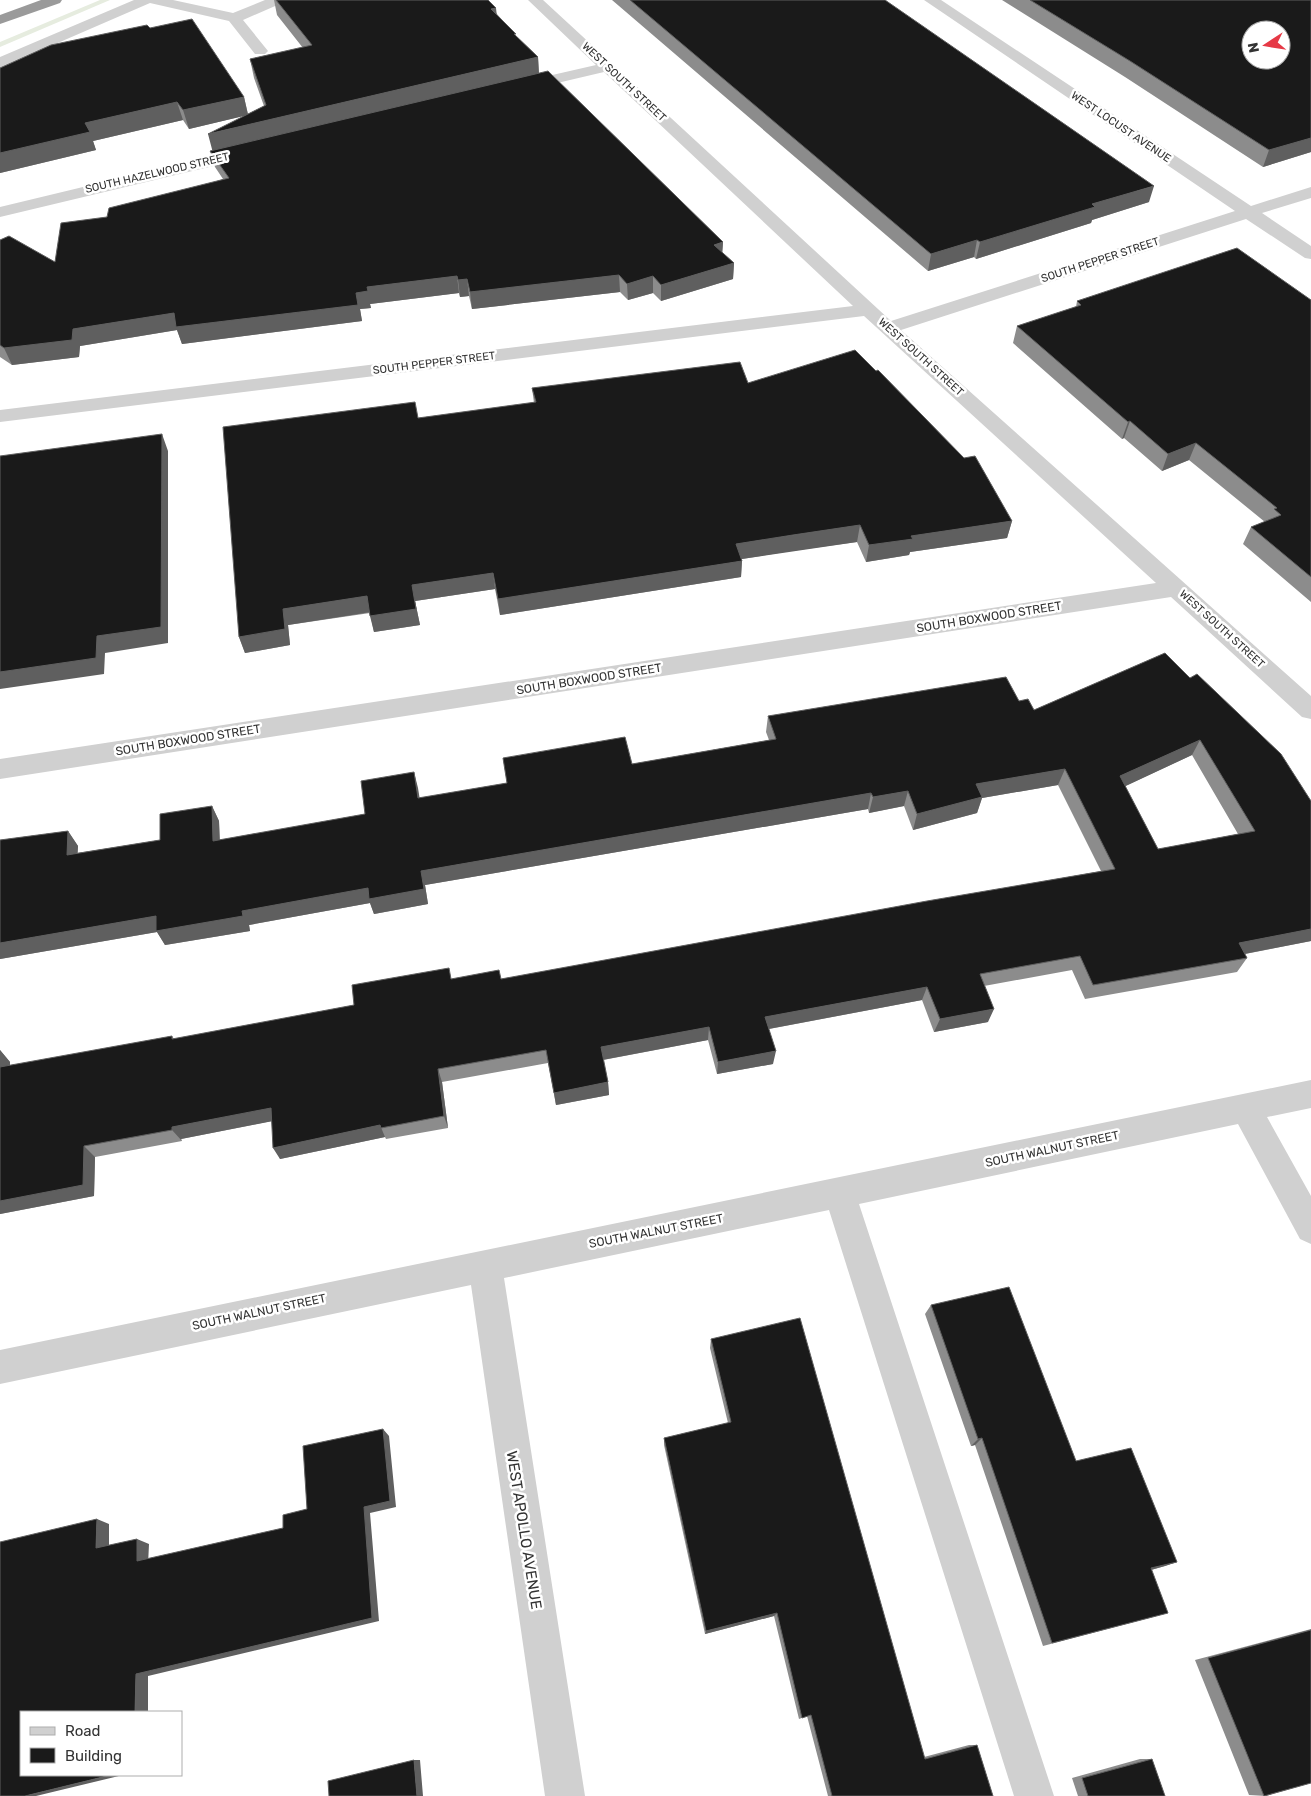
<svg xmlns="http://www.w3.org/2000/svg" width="1311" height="1796" viewBox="0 0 1311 1796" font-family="Rubik,sans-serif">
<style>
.green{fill:#e6ecdf}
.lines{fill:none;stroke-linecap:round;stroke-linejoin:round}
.minor{fill:#d0d0d0;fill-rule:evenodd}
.highway{fill:#9a9a9a;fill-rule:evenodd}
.wall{fill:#8c8c8c;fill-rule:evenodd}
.shaded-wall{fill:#5f5f5f}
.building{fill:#1a1a1a;stroke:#5f5f5f;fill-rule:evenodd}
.labels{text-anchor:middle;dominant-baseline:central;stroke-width:5;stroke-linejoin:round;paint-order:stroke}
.far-street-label{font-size:11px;fill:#333;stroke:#fff}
.street-label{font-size:12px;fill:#333;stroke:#fff}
.near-street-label{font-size:15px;fill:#333;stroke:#fff}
</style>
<rect width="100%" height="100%" fill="#fff"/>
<path class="green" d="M100,0h10l-110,47v-5z"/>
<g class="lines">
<path class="minor" d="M134,0h39l60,13 32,-13h19l-2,3 -39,17 25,31 -3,3h-10l-26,-33 -79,-18 -150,65v-11z
M528,0h15l348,321 344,-110 -311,-211h17l310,206 60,-19v11l-49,15 49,33v13l-6,-1 -59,-39 -345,111 410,366v23l-9,-2 -131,-120 -1171,182v-20l1156,-176 -292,-267 -864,106v-12l853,-104 -249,-234 -85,20 -6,-2 -2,-3 2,-3 83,-19z
M249,147l6,1 2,4 -2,4 -255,61v-10z
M1311,1080v28l-44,9 44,79v48l-11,-5 -62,-115 -379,80 195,592h-40l-185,-586 -325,68 81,518h-40l-74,-511 -471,99v-34z"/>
<path class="highway" d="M41,0h21l-2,3 -60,21v-9z"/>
</g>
<path class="wall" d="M274,0h214l9,14 19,22 22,21 1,16 184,169 -1,10 12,11 -1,16 -72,22 -8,-8 -25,7 -8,-8 -148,17 -3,-13 -9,1 -1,-4 -89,11 1,4 -11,1 2,12 -180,23 -5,-14 -97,16 -1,11 -67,8 -12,-8v-117l55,22 52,-45 116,-38 -8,-12 -5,-16h3l30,-35 -54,13 -6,-9 -90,21 3,9 -96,23v-105l150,-40 94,69 4,17 16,-8 -10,-28 -4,-19 53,-11 -26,-33z
M612,0h273l264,202 -57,18 -1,3 -115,36 -2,-2 -46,14z
M1002,0h309v152l-48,15 -138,-90z
M1311,300v302l-68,-58 8,-17 14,-5 -76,-62 -27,11 -38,-33 -2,1 -109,-96 4,-17 59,-19 1,-6z
M748,383l264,138 -5,17 -97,14 -1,3 -43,7 -9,-20 -66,9 -49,8 -1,18 -241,38 -5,-26 -80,12 5,24 -46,7 -4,-19 -82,12 2,20 -45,8 -6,-16 179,-219 116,-15 -2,-15z
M1165,653l146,148v140l-66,13 2,4 -10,14 -152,27 -13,-29 -88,16 4,36 -54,10 -12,-32 -153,29 4,35 -56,10 -9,-34 -105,20 5,22 1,13 -53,10 -8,-42 -106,19 6,46 -62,11 -1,-2 -105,22 -8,-38 -91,18 1,2 -87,16 -1,39 -94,18v-164l10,12v4l162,-30 2,3 180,-34 98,-26h49l600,-108 -43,-86 -76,13 -5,15 -64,17 -9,-24 -35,7 -1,-4 -443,76 3,19 -54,10 -4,-11 -121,22 1,6 -85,14 -8,-13 -157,27v-119l68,-9 10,15 -1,7 83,-13 52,-34 7,15 1,19 145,-26 49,-42 5,26 88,-15 -4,-25 129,6 137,-24 -3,-8 2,-16 251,-15 15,9zM1192,755l46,79 -80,15 -33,-63z
M931,1305l145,156 101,101 -12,4 -14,4 17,43 -125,33 -68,-201 -4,1 -46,-132z
M711,1339l213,418 45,-12h8l16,51h-165l-21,-80 -8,3 -25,-103 -69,18 -41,-189v-7l64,-15 -18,-75z
M1311,1629v154l-45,13 -17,-1 -54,-135z
M1140,1759h12l13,37h-87l-6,-18z"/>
<path class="shaded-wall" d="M496,8l2,18 -7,-17z
M538,57l1,19 -326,77 -5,-19z
M244,97l4,18 -59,14 -6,-19z
M177,102l6,18 -90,21 3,9 -96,23v-20l85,-30z
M1311,138v14l-48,15 6,-17z
M1154,186l-5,16 -57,18 -1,3 -115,36 4,-17 112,-38z
M977,240l-3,17 -46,14 3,-17z
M723,242l-1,17 -8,-14z
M734,263l-1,16 -72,22v-16z
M619,275l1,17 -148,17 -2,-17z
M457,276l2,17 -89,11 1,4 -11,1 2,12 -180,23 -5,-14 -97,16 -1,11 -67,8 -8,-17 69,-19 101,-16 182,-20 11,-6z
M653,276v17l-25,7 -1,-16z
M467,279l2,17 -9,1 -2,-17z
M1130,421l-6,17 -2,1 6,-17z
M162,434l6,17v192l-63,10 -1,21 -104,15v-17l97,-36z
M1196,443l-7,17 -27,11 6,-17z
M1012,521l-5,17 -97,14 -1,3 -43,7 3,-17 42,-9z
M860,525l-3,17 -122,18 1,-16z
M742,561l-1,16 -241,38 -2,-16z
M493,573l2,16 -80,12 5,24 -46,7 -4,-16 42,-31z
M367,596l4,16 -83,13 2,20 -45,8 -6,-16 44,-28z
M1200,740l-8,15 -79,37 7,-16z
M1065,769l-7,16 -76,13 -5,15 -64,17 4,-16 59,-30z
M414,772l4,16 4,25 -4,-15z
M908,791l-4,15 -35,7 4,-16z
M871,793l-3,16 -443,76 3,19 -54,10 -4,-11 -121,22 1,6 -85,14 -8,-13 -157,27v-16l156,-27 86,-5 179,-40z
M212,806l7,15 1,35 -7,-15z
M68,831l10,15 -1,24 -10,-15z
M1311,929v12l-82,16 10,-14z
M927,987l-5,13 -159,30 2,-13z
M994,1009l-6,13 -54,10 6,-13z
M709,1027l-1,13 -106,20 -1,-13z
M0,1050l10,12 -1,19 -9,-9z
M776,1051l-3,13 -56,10 1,-12z
M438,1069l4,13 6,46 -4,-12z
M608,1082l1,13 -53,10 -2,-12z
M271,1108l7,12 -97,19 1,2 -10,-11v-3z
M380,1125l5,12 -105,22 -7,-11z
M84,1146l11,11 -1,39 -94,18v-13z
M383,1429l6,7 7,71 -26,6 9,108 -231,55v36h-13l1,-38 228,-167z
M982,1438l-7,7 -4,1 7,-7z
M97,1519l12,5v29l-13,-5z
M137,1539l12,5 -1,21 -11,-4z
M1177,1562l-12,4 -25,7 11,-5z
M777,1613l-3,3 -69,18 1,-3z
M414,1760h6l3,36h-6z
M111,1775h12l-87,21h-11z"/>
<path class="building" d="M276,0h212l8,8 -5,1 25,25h-2l24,23 -330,77 58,-29 -16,-46 62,-14z
M630,0h255l269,186 -62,18 3,3 -115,35 -3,-2 -46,14z
M1030,0h281v138l-42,12 -139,-89zM1251,30h30v30h-30z
M192,19l52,78 -61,13 -6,-8 -92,21 5,9 -90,21v-85l51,-23 96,-20 3,3z
M548,71l175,171 -9,3 20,18 -73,22 -8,-9 -26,8 -8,-9 -149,17 -3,-13 -9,1 -1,-4 -90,11 1,4 -12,2 2,12 -182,22 -2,-14 -101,16 -1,11 -68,8 -4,-3v-105l9,-4 46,26 6,-39 46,-6 2,-9 120,-30 -19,-27z
M1237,248l74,52v277l-60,-50 30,-12 -7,-6 3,-1 -81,-65 -28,11 -38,-33 -2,1 -111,-96 64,-21 -4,-4z
M855,350l21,21 2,-1 86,88 11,-2 37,65 -101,15 2,3 -44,6 -9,-20 -67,10 -57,9 6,17 -244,38 -5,-26 -81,12 4,24 -46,7 -3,-20 -84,13 2,20 -46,8 -16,-210 192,-25 3,16 118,-16 -4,-14 208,-26 8,21z
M162,434l-1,193 -64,9 -1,22 -96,14v-216z
M1165,653l25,25 7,-4 84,80 30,47v128l-72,14 8,15 -154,27 -13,-29 -100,18 14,35 -54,10 -13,-32 -162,30 11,34 -58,11 -9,-35 -108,20 7,35 -54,11 -8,-43 -108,19 6,47 -63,12 -1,-3 -107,23 -2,-40 -99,19v3l-88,16 -1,39 -83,16v-134l172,-31v3l182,-34 -2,-20 97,-17 2,11 48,-9 2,9 426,-78 188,-32 -50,-100 -89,15 6,13 -65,17 -9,-23 -35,6 -2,-4 -450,78 3,18 -55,10 -1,-11 -126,23 1,5 -87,15v-15l-156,27v-103l68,-9 -1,24 93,-15v-26l52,-8 1,35 152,-27 -4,-33 53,-9 4,26 89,-15 -4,-25 122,-21 7,27 144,-25 -8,-23 238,-39 13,24 9,-2 6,11zM1200,740l55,91 -97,18 -38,-73z
M1009,1287l67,174 55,-13 46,114 -26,6 17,45 -116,30 -70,-205 -4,1 -47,-134z
M800,1318l125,441 52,-14 16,51h-161l-21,-81 -9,3 -25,-105 -71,18 -42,-193 67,-16 -20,-83z
M383,1429l7,72 -26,6 8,111 -236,56 -1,38h-114v63h90l-86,21h-25v-254l97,-23 -1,29 41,-9v22l146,-33v-13l24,-6 -4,-63z
M1311,1630v153l-47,13 -56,-138z
M1152,1759l13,37h-77l-6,-18z
M414,1760l3,36h-88l-1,-15z"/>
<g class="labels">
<g class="far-street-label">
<text transform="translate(624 82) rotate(43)">WEST SOUTH STREET</text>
<text transform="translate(1121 127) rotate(34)">WEST LOCUST AVENUE</text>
<text transform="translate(157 173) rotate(-13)">SOUTH HAZELWOOD STREET</text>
<text transform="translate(1100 260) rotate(-18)">SOUTH PEPPER STREET</text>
<text transform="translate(921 357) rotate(42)">WEST SOUTH STREET</text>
<text transform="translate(434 363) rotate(-7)">SOUTH PEPPER STREET</text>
<text transform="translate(1222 629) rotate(42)">WEST SOUTH STREET</text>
</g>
<g class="street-label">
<text transform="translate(989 617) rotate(-9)">SOUTH BOXWOOD STREET</text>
<text transform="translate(589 679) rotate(-9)">SOUTH BOXWOOD STREET</text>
<text transform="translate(188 740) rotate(-9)">SOUTH BOXWOOD STREET</text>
<text transform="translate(1052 1149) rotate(-12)">SOUTH WALNUT STREET</text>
<text transform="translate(656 1231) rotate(-11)">SOUTH WALNUT STREET</text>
<text transform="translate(259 1312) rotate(-12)">SOUTH WALNUT STREET</text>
</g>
<g class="near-street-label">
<text transform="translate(524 1530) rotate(81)">WEST APOLLO AVENUE</text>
</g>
</g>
<rect x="20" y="1711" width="162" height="65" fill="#ffffff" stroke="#adadad"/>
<rect x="30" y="1727" width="25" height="8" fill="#d0d0d0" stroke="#adadad"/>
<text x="65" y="1736" font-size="15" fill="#333333">Road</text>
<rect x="30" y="1748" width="25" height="15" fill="#1a1a1a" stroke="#adadad"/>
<text x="65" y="1761" font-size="15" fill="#333333">Building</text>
<g transform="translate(1266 45) rotate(258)"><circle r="24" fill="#ffffff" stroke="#adadad"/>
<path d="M0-4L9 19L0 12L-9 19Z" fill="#e63946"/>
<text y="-8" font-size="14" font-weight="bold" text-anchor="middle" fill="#333333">N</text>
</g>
</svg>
